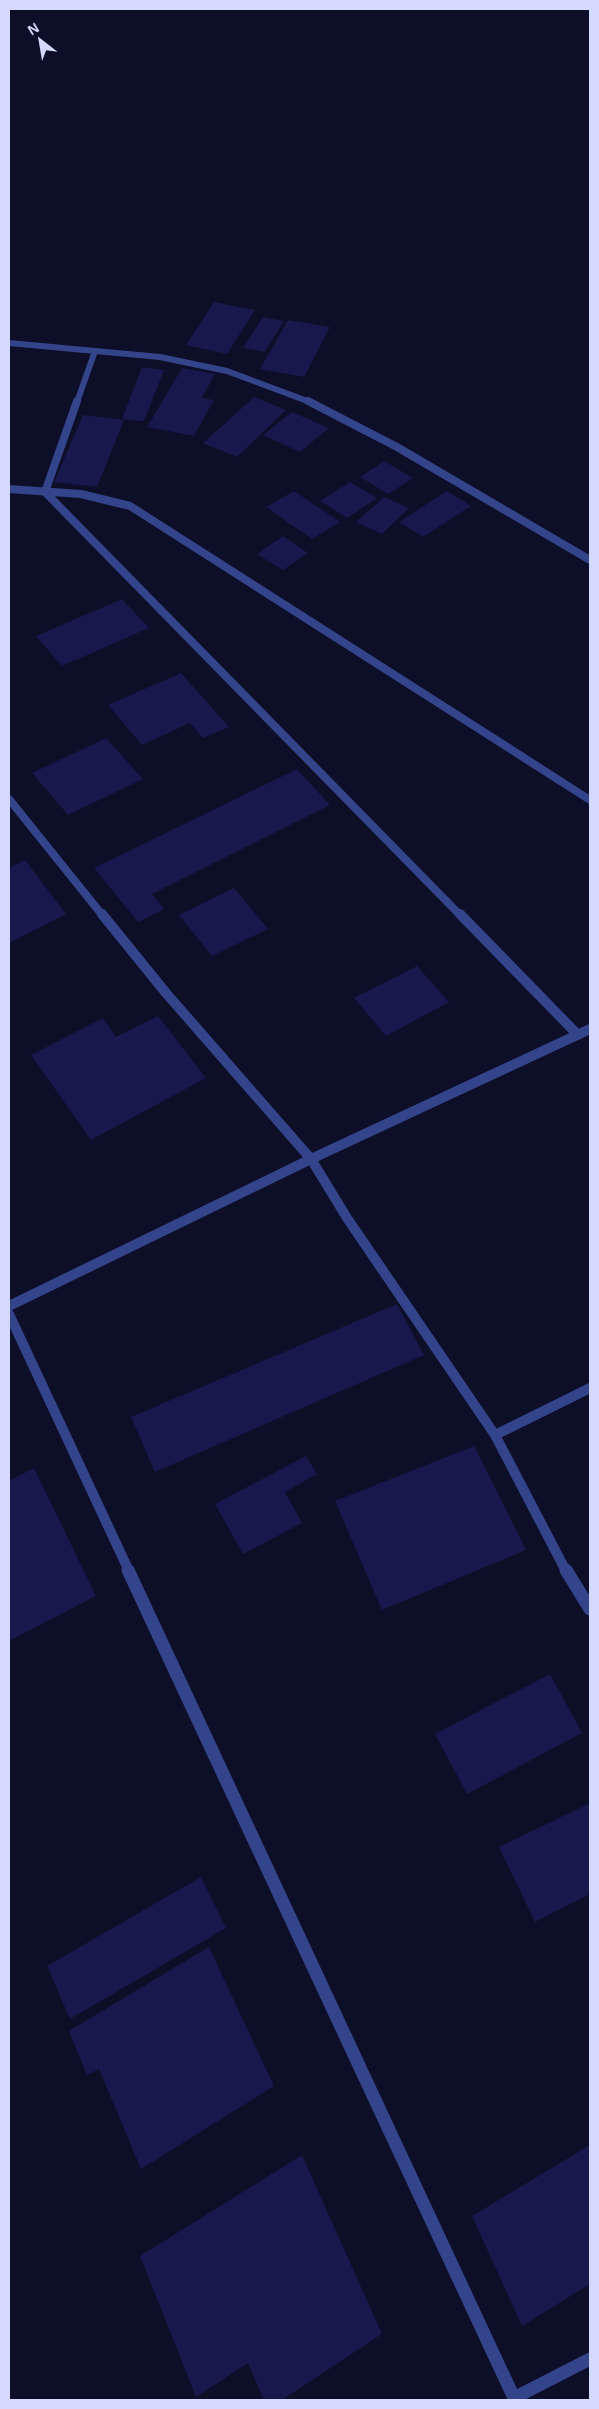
<svg xmlns="http://www.w3.org/2000/svg" width="599" height="2409" viewBox="0 0 599 2409" font-family="Helvetica,sans-serif">
<style>
.building{fill:#17184b}
.lines{fill:none;stroke-linecap:round;stroke-linejoin:round}
.minor-far3{stroke:#34448b;stroke-width:6}
.minor-far2{stroke:#34448b;stroke-width:8}
.minor-far1{stroke:#34448b;stroke-width:10}
.minor{stroke:#34448b;stroke-width:13}
</style>
<rect width="100%" height="100%" fill="#0d0e28"/>
<path class="building" d="M214,302l41,8 -28,44 -41,-9z
M263,317l21,4 -19,31 -22,-4z
M288,320l42,7 -26,50 -44,-8z
M142,367l22,3 -20,51 -22,-2z
M182,368l33,6 -13,24 12,2 -20,36 -47,-9z
M254,397l32,13 -49,47 -34,-14z
M292,412l37,16 -29,24 -37,-17z
M83,415l41,5 -27,67 -43,-5z
M384,461l29,17 -25,16 -28,-17z
M350,482l27,16 -30,20 -27,-17z
M294,491l46,31 -28,17 -46,-32z
M447,491l24,15 -48,31 -24,-15z
M384,497l25,11 -27,26 -26,-12z
M283,536l25,17 -25,17 -26,-16z
M122,599l27,29 -87,38 -26,-30z
M181,673l48,54 -26,11 -13,-15 -48,22 -34,-40z
M106,738l37,41 -75,36 -36,-42z
M297,769l33,36 -178,89 12,15 -26,13 -44,-54z
M25,860l41,54 -57,29v-75z
M234,888l34,41 -56,27 -33,-41z
M417,966l32,36 -63,34 -32,-38z
M158,1016l48,62 -115,62 -60,-85 72,-37 13,19z
M397,1304l27,51 -269,117 -24,-55z
M474,1446l52,104 -144,60 -47,-109z
M306,1456l11,18 -32,18 17,31 -59,31 -28,-50z
M34,1468l62,128 -87,45v-160z
M550,1674l32,59 -115,61 -32,-60z
M590,1803v91l-55,28 -36,-75z
M201,1877l25,51 -156,91 -23,-53z
M209,1947l65,139 -133,83 -42,-100 -12,6 -18,-44z
M590,2145v139l-68,42 -50,-110z
M302,2155l80,179 -100,66h-18l-16,-37 -52,34 -56,-141z"/>
<g class="lines">
<path class="minor-far3" d="M9,343l151,14 67,14 83,31
M77,402l18,-51"/>
<path class="minor-far2" d="M77,401l-32,91 416,424
M308,401l89,46 193,113
M9,489l72,5 49,12 460,294
M9,799l94,117"/>
<path class="minor-far1" d="M102,914l64,79 145,166 36,59 148,217 71,136
M460,914l118,121
M9,1306l302,-147 279,-130
M9,1314l120,257
M495,1435l95,-47"/>
<path class="minor" d="M128,1570l387,830
M566,1570l24,39
M514,2398l76,-39"/>
</g>
<rect width="599" height="2409" fill="none" stroke="#d4d9ff" stroke-width="20"/>
<g transform="translate(40 40) rotate(329)" stroke="#0d0e28" stroke-width="4" paint-order="stroke">
<path d="M0-4L9 19L0 12L-9 19Z" fill="#d4d9ff"/>
<text y="-8" font-size="14" font-weight="bold" text-anchor="middle" fill="#d4d9ff">N</text>
</g>
</svg>
